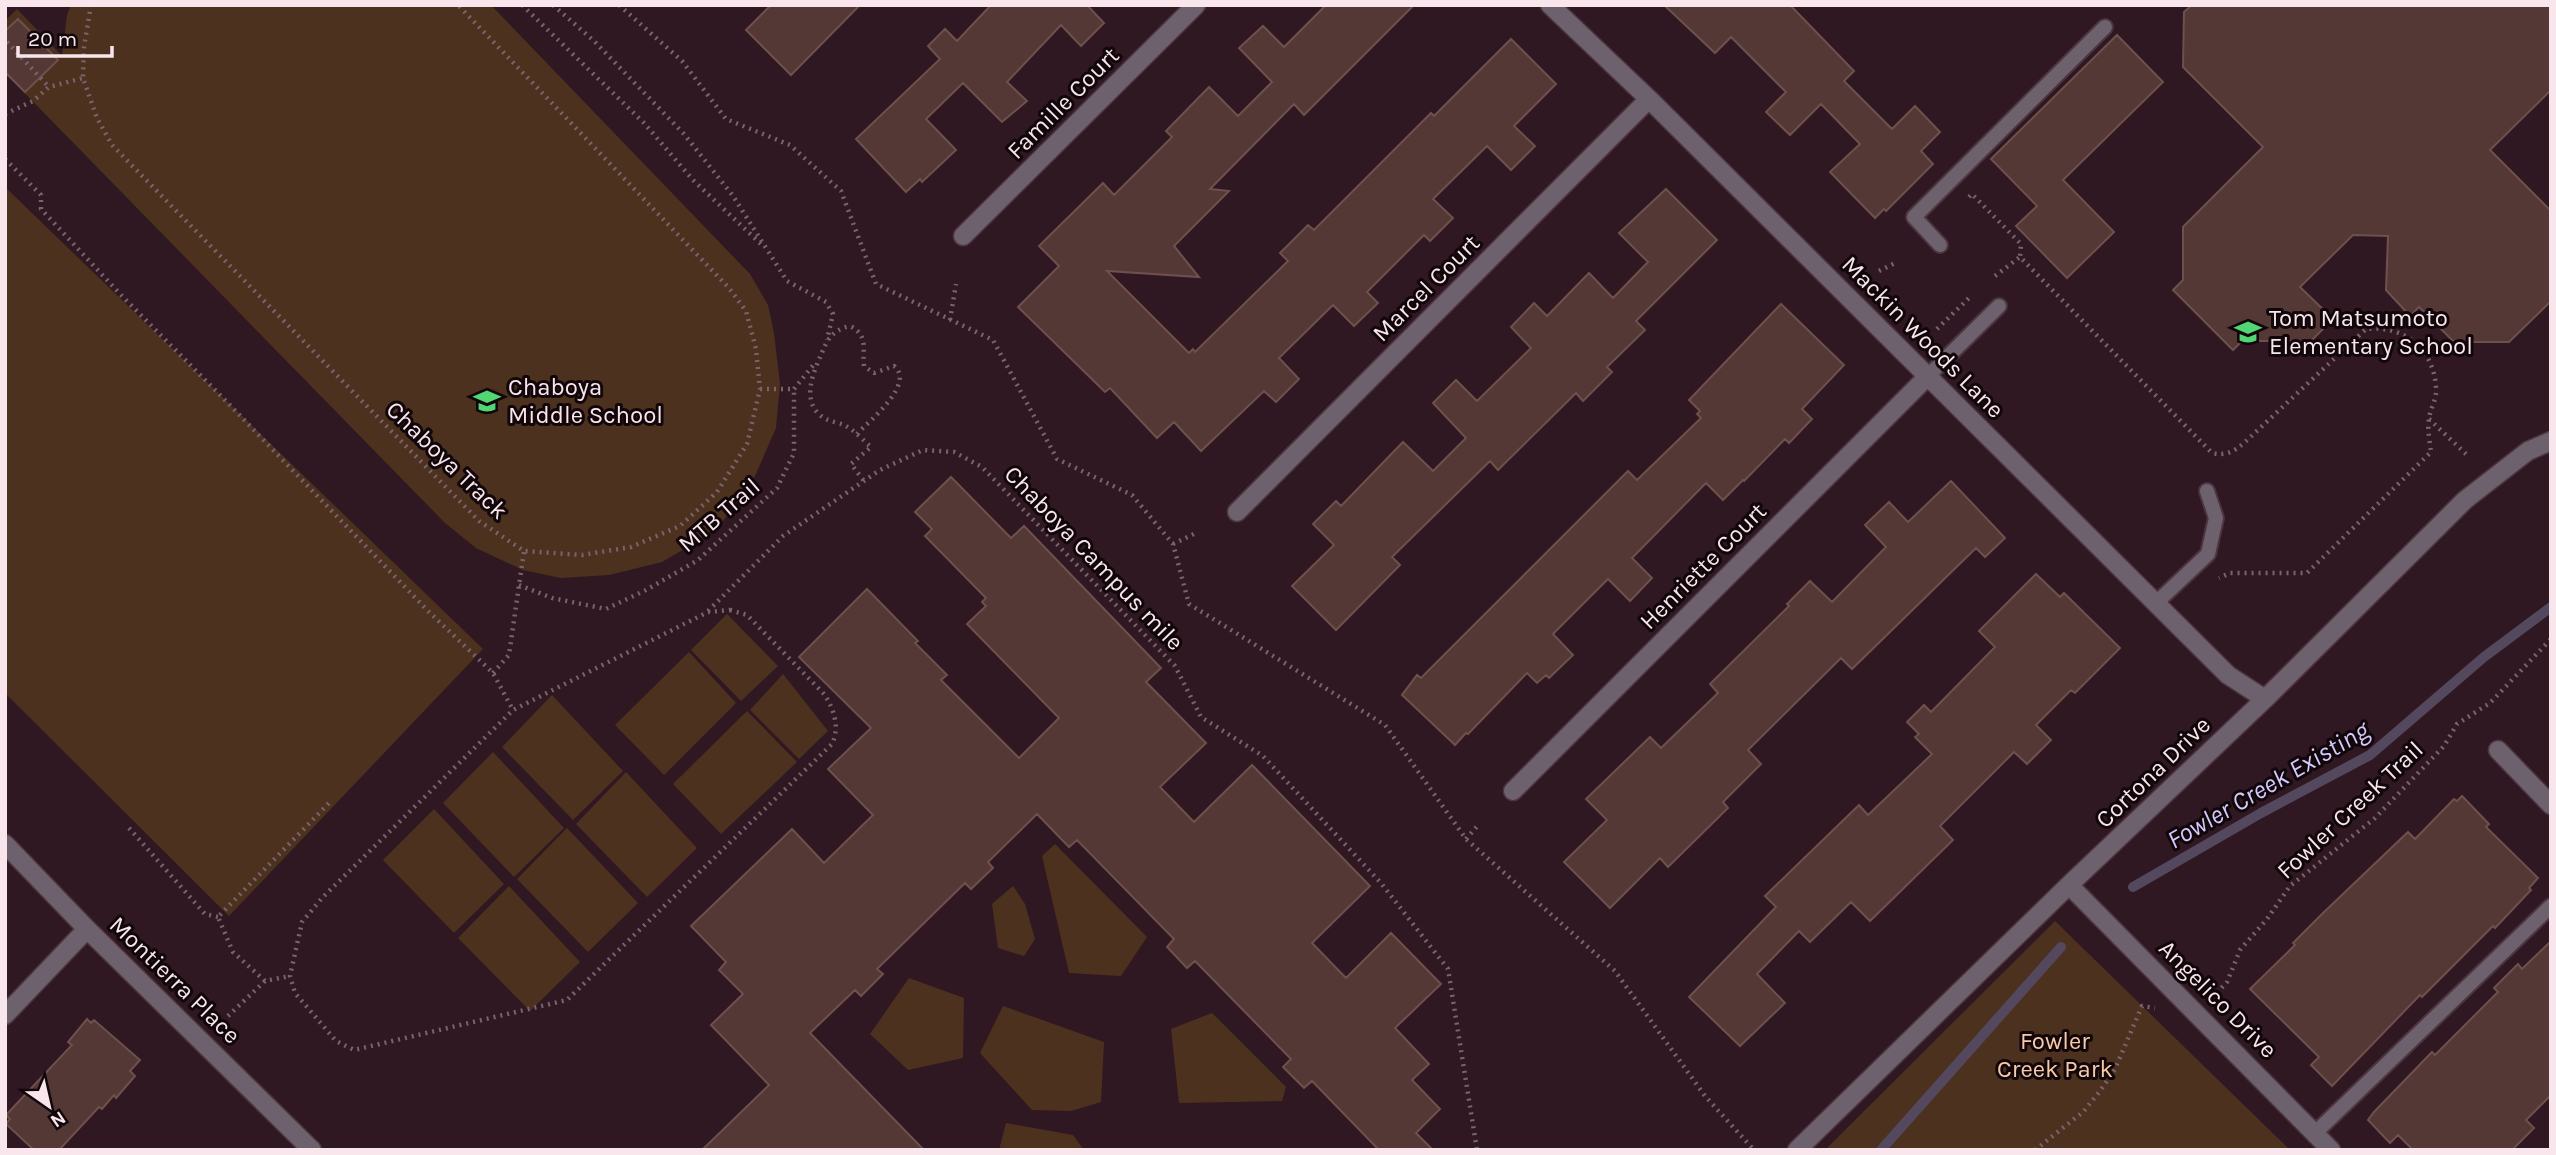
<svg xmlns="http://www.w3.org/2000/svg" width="2556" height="1155" viewBox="0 0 2556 1155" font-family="Karla,sans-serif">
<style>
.green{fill:#4c311e}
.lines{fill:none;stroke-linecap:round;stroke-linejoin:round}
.stream{stroke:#54485f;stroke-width:10}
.building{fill:#543835;stroke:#6e504c;stroke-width:2}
.lane-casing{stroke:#4c353e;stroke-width:18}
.street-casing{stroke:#4c353e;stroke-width:21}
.path{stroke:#79636c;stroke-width:4.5;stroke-dasharray:2 5;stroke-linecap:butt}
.lane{stroke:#6e616e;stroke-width:14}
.street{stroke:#6e616e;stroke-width:18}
.labels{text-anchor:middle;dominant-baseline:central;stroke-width:6;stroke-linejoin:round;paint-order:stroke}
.street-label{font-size:24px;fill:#f8e6ec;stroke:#11070b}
.poi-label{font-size:24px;fill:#f8e6ec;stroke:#11070b;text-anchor:start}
.park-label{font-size:24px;fill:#f9c9a7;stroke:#11070b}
.water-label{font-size:26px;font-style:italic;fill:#d3c9fd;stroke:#11070b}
</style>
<rect width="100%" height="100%" fill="#301822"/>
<path class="green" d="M71,5h420l259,269 18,31 6,28 6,51 -4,44 -21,48 -32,45 -27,21 -34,20 -53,13 -48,3 -38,-8 -47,-22 -31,-25 -440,-450v-52l12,-12 45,47 5,-41z
M5,187l478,462 -254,267 -224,-223z
M727,614l51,52 -37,35 -50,-51z
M689,652l47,51 -72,72 -49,-50z
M783,674l45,57 -29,28 -49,-49z
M552,695l71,76 -50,49 -71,-73z
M747,711l50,51 -76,72 -48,-50z
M493,752l71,76 -50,49 -71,-74z
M626,772l71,76 -50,49 -71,-73z
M434,809l70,75 -50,49 -71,-73z
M567,828l71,75 -50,49 -71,-73z
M1055,844l92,93 -26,39 -52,-3 -27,-117z
M509,886l71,76 -50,49 -72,-73z
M1013,886l12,18 10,35 -11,17 -26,-8 -6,-44z
M2055,921l235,229h-465z
M909,978l55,20 -1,60 -55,12 -38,-36z
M1003,1006l101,36 -3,60 -30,9 -39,-1 -52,-57z
M1212,1013l74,74 -4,14 -103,2 -8,-74z
M1006,1123l67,12 11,15h-85z"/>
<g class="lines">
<path class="stream" d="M2133,887l128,-74 109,-58 114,-98 67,-50
M1881,1150l180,-203"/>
</g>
<path class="building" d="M771,5h89l-69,70 -45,-45z
M991,5h96l17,18 -23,23 -20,-21 -54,57 20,19 -25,21 -39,-39 -37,36 30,31 -34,32 -2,-3 -14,13 -50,-53 84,-80 -12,-13 17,-17 12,12z
M1326,5h88l-110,110 -10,-11 -84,85 19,2 -55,55 25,31 -92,-6 82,82 4,-4 2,3 93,-91 -8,-8 28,-28 6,5 117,-117 3,3 77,-77 45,45 -42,42 21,20 -24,24 -24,-24 -54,53 20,19 -23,23 -6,-6 -57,57 11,11 -24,23 -21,-21 -54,53 20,21 -23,23 -12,-11 -63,60 -27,-29 -17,16 -47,-50 -5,4 -87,-85 41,-41 -20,-20 64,-63 11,12 58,-58 -6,-6 43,-44 29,29 34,-34 -33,-34 24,-22 21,21z
M1664,5h126l64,66 -10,10 48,48 23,-23 25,26 -19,19 12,13 -47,47 -2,-2 -9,9 -45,-46 30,-28 -39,-40 -31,31 -24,-23 20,-20 -55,-55 -16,16z
M2192,5h359v85l-61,60 61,61v90l-42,41h-55l-35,-35 -9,9 -24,-26 2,-54 -35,-1 -53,52 33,32 -30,30 -9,-8h-52l-9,9 -60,-60 10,-10v-53l80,-80 -80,-80 1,-55z
M18,19l40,41 -33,32 -20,-20v-41z
M2117,35l46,47 -100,98 51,52 -47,46 -51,-52 21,-20 -46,-47z
M1666,189l51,51 -81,81 9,9 -38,37 5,5 -29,29 -7,-8 -78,77 -8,-9 -98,96 8,8 -64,65 -44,-44 42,-41 -21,-21 23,-23 5,5 62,-64 30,29 33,-33 -33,-35 23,-23 21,21 54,-53 -20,-21 23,-24 13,13 42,-43 24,25 35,-36 -29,-29z
M1781,304l63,61 -42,44 10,10 -23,24 -4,-4 -41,42 -1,-1 -20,20 -17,-17 -74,75 20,20 -22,23 -22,-22 -55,55 20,21 -24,23 -3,-3 -9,8 -10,-10 -59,61 -2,-1 -11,12 -53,-50 15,-20 4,3 207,-207 9,9 64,-62 -4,-4 3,-3 -11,-11z
M951,477l60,61 13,-12 137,142 -15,14 60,61 -46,44 34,35 58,-57 118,121 -58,57 34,35 45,-45 50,51 -46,44 34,36 -17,16 28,29 -24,24 17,17h-54l-67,-69 -8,7 -21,-21 8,-8 -96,-98 -8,7 -20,-21 7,-8 -97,-99 -8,7 -32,-33 -49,48 5,6 -22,21 -6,-6 -88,86 6,5 -22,22 -6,-6 -45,43 114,117h-222l67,-65 -58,-60 32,-31 -24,-24 7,-8 -35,-36 101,-97 32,34 49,-48 -45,-46 43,-41 -72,-71 68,-68 51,52 -3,2 32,32 -6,5 78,78 40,-40 -92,-94 19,-18 -4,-4 4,-4 -61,-62 7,-7 -17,-17z
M1951,481l54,57 -20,19 -9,-9 -124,121 -11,-11 -93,92 13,14 -38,38 5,6 -60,59 -8,-9 -50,50 -46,-46 43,-42 -21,-21 64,-62 11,11 57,-55 -8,-9 79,-78 -2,-2 23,-23 22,21 54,-55 -21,-22 24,-23 19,20z
M2036,574l24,23 4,-4 56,55 -45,45 -4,-3 -35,35 15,15 -24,24 -13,-12 -74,74 13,14 -83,81 -19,-19 -41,40 -11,-11 -42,43 28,29 -45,43 -51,-49 87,-90 -11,-11 94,-91 9,10 64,-61 -17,-17 4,-3 -12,-12 17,-17 7,7 64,-65 -16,-16z
M2462,796l27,28 -3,3 52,51 -9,10 2,2 -36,38 -2,-2 -71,71 -2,-2 -88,91 -21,-21 8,-8 -69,-68 45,-44 -2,-2 29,-29 86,-82 7,7 39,-40 3,2z
M2551,941v154l-25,25 8,8 -22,22h-99l-15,-15 -8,8 -22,-23 6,-8 58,-60 3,3 63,-63 -4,-4 24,-24 4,5z
M87,1019l4,4 3,-3 46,40 -10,11 5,5 -19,22 -2,-3 -12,14 -3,-2 -40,43h-25l-28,-26 4,-5 -4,-4 66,-70 -4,-3z"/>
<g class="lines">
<g class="lane-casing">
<path id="lane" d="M1940,245l-26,-28 191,-190
M1928,376l71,-70
M2155,604l53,-50 8,-36 -9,-27
M2315,1133l236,-227"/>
</g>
<g class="street-casing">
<path id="street" d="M1550,5l99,94 579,576 37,24
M963,236l233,-231
M1237,512l412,-413
M2498,750l53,55
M1513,791l415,-415
M5,844l82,85 225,221
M2069,885l262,265
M5,1015l82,-86
M1797,1150l272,-265 196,-186 200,-199 63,-49 23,-10"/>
</g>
<path class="path" d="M91,5l-7,42 -1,31 14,40 15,27 367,376 45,30 58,4 49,-8 49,-21 37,-34 30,-48 13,-55 -4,-40 -10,-38 -17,-23 -271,-283
M522,5l122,118 49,57 70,66
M553,5l41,36 90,93 49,62 54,85 39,21 7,12 -6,26
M619,5l63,56 44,58 64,26 51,46 35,93 117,56 64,119 75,36 41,49 16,60 196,121 81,114 149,132 90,125 49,54
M7,42l42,45
M5,114l28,-13 16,-14 34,-9
M5,159l36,36v14l80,86 103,104 204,212 65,62 20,37
M1969,197l3,-3 49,50 -1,13 192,196c14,3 21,-1 32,-10l122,-114c37,-4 68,19 70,59 1,12 -6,20 -7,31 -2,10 1,23 2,33l-124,121h-77l-11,5
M1879,271l16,-8
M1995,276l25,-19
M950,320l6,-36
M1937,329l33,-32
M760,389h34
M794,389l21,-26
M2429,419l37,35
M857,434c12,-13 59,-50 37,-68l-20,7 -10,-7c-2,-16 5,-31 -14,-40 -18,4 -23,14 -29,29 -9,20 -21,50 5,64 6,3 14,4 20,7 9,5 18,15 25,21l-20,17 13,17
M1173,544l25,-12
M519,585l33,13 54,11 40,-19 52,-30 79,-72 17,-35v-64
M730,610l17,5 77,79c10,15 16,33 8,50l-265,256 -213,50 -18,-9 -41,-48 -5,-17 12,-54 20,-24 191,-188 195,-98z
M708,611l75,-75 97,-66 43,-20 31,2 28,15 193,199 26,51 62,39 118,127 67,86 29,181
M493,673l16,-18 15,-104
M129,828l76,86 13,3
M1466,839l13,-15
M265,981l-32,-29 -15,-35 114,-117
M2212,998l15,-16 13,-32 27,-31 23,-33 85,-68 69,-72 13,-22 33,-21 61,-64
M228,1016l37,-35 25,-5
M2035,1150l48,-38 17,-21 15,-22 27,-63 13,2"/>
<use href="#lane" class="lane"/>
<use href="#street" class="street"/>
</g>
<defs>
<g id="school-bare" transform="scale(2.1)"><path d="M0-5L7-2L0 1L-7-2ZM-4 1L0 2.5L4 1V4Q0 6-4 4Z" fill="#52d673" stroke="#11070b" stroke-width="2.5" paint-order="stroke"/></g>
</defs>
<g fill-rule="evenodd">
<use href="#school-bare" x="2248" y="332"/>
<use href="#school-bare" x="487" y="401"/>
</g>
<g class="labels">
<g class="street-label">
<text transform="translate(1063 103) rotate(-45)">Famille Court</text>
<text transform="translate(1426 288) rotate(-45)">Marcel Court</text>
<text transform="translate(1923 337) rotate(45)">Mackin Woods Lane</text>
<text transform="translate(447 460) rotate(44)">Chaboya Track</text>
<text transform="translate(719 515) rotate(-41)">MTB Trail</text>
<text transform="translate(1094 558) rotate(46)">Chaboya Campus mile</text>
<text transform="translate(1703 566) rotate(-45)">Henriette Court</text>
<text transform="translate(2153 772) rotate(-44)">Cortona Drive</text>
<text transform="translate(2350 810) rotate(-43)">Fowler Creek Trail</text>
<text transform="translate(175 980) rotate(44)">Montierra Place</text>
<text transform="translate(2218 999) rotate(45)">Angelico Drive</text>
</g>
<g class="poi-label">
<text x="2269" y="318">Tom Matsumoto<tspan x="2269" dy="28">Elementary School</tspan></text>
<text x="508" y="387">Chaboya<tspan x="508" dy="28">Middle School</tspan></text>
</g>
<g class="park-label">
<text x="2055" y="1041">Fowler<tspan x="2055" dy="28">Creek Park</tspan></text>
</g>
<g class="water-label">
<text transform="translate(2268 785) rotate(-30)">Fowler Creek Existing</text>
</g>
</g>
<rect width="2556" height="1155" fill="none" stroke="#f8e6ec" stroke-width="14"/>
<g transform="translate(49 1106) rotate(146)" stroke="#11070b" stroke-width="5" paint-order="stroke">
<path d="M0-5L12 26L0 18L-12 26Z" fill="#f8e6ec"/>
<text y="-10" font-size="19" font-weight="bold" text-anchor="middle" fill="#f8e6ec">N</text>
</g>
<path d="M18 46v10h94v-10" fill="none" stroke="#f8e6ec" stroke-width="3.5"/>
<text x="28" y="46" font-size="21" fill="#f8e6ec" stroke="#11070b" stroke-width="5" paint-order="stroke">20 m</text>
</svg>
